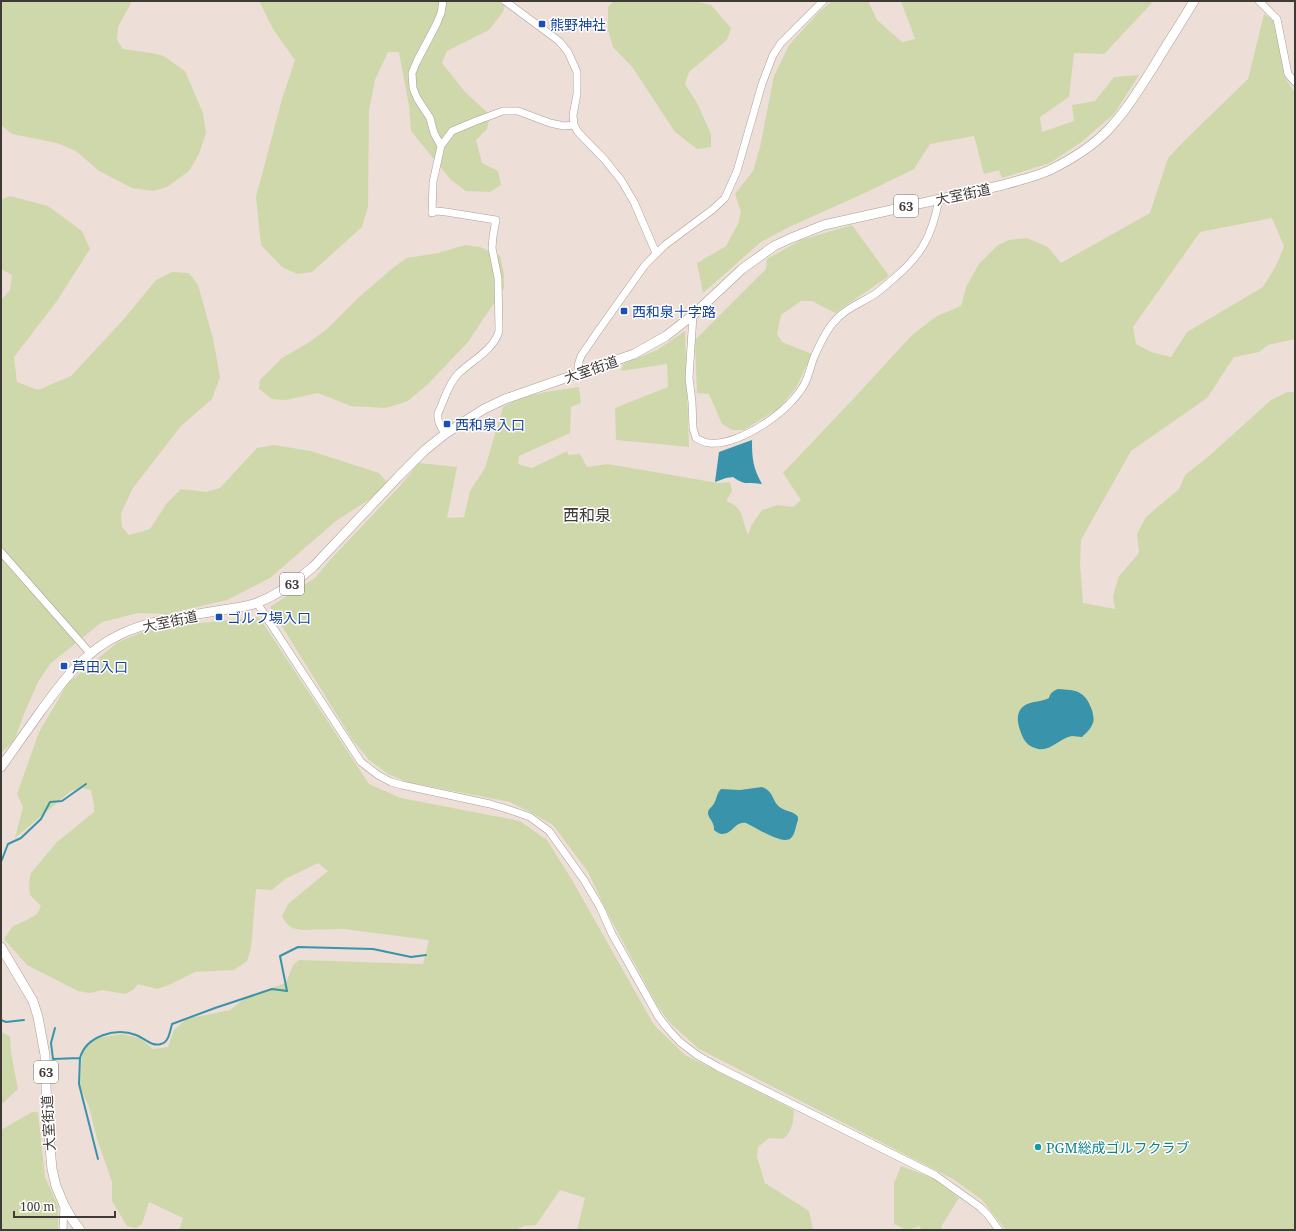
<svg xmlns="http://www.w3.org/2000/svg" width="1296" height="1231" viewBox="0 0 1296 1231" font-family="'Noto Serif','Noto Sans JP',serif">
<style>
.green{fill:#cfd8aa;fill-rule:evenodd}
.water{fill:#3893ab}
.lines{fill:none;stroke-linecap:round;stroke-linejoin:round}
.stream{stroke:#3893ab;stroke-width:2}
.minor-casing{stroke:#ab9e96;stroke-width:8}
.major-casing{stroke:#ab9e96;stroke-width:10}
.minor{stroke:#fff;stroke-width:7}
.major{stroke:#fff;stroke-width:9}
.transit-dot{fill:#1a4fb4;stroke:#fff;stroke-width:1.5}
.culture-dot{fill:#0f9aa8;stroke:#fff;stroke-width:1.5}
.labels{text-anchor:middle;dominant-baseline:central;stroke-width:3;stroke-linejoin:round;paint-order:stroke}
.shield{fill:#fff;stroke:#797573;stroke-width:1}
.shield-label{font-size:13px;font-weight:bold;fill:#403a37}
.transit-label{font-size:14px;fill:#164399;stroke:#fff;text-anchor:start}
.street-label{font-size:14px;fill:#403a37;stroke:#fff}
.culture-label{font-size:14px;fill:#0d838f;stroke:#fff;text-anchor:start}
.quarter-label{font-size:16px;fill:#403a37;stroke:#fff}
</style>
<rect width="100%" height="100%" fill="#eddfd7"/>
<path class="green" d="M1,1h131l-14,26 -1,13 6,9 29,4 12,3 21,15 18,42 3,20 -7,21 -10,17 -22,16 -14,4 -21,-3 -33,-17 -23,-20 -19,-8 -45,-9 -11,-9z
M259,1h247l-3,11 -14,18 -42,21 -5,12 23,29 25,23 -3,14 -11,11 6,23 16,8 3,14 -11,7 -24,-1 -15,-11 -40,-49 -2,-25 -10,-54h-11l-13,28 -6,30 -1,97 -6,20 -50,45 -15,2 -15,-7 -21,-22 -5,-48 26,-98 13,-39 -22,-31z
M614,1h81l16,4 20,23 -4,12 -38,32 -4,12 12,19 14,31v13l-14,2 -22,-17 -42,-64 -20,-21 -5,-17v-23z
M832,1h36l9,19 25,22 13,-3 -14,-38h251l-1,3 -47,50 -30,-1 -5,44 -29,20 2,15 32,-11 -2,-16 23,-4 19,-24 25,-2 -25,39 -34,29 -30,20 -48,15 -3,-8 -15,4 -10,-38 -44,8 -16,25 -47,23 -78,35 -28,15 -58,51 -6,-30 29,-17 12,-22 3,-12 -6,-18 18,-23 7,-24 14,-71 15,-31 30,-33z
M1264,14l11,8 11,57 9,14v246l-27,6 -9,7 -25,5 -27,41 -76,53 -50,89 -1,24 3,39 32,6 -2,-13 6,-20 20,-23 -2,-19 9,-17 33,-28 6,-14 24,-19 62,-56 16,-8h8v838h-289l-24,-30 -29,-21 -254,-130 -29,-26 -13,-18 -49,-91 -20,-42 -35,-47 -21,-12 -22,-11 -103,-20 -19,-8 -19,-14 -17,-21 -82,-132 45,-29 15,-18 69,-73 20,-24 38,4 -10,51 17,-1 6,-26 15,-23 18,-61c22,-14 50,-16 76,-20l2,16 -10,4 -1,26 -51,23 -1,8 14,4 35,-17 1,4 12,-1 7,13 21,-3 110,19 12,-1 2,9 -6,10c19,7 15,18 22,34l3,-9 11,-16 16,-5 15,2 8,-7 -18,-27 73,-77 57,-62 24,-18 24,-10 5,-19 13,-23 19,-19 11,-5 18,-2 21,9 13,16 89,-50 18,-55 19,-20 61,-59zM1272,218l12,28 -7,18 -14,23 -76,45 -16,25 -20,-5 -15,-8 -3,-17 67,-95z
M10,196l38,10 34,25 8,18 -33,52 -43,56 3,25 21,8 33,-14 52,-56 33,-40 16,-8 17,1 9,12 15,53 7,39 -8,22 -31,27 -48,62 -12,25 1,14 7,8 21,-6 17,-26 14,-14 25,3 14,-4 37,-40 17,-3 37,6 68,22 11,13 -54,35 -66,57 -43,22 -60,14 -29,-1 -36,9 -52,42 -12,18 -14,32 -10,27 -13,12v-453l9,-10 2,-15 -11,-6v-69z
M852,225l37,51 -54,37 -23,-12h-11l-20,14 -4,19 5,8 30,12 -16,34 -17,20 -35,22h-12l-10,-6 -13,-30 -12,-1 -2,-53 71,-71 1,-10 34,-19z
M465,245l15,2 20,9 4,18v14l-36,54 -39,41 -21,18 -22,7 -35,-2 -33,-13 -32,7 -14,-1 -13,-10 1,-9 22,-22 26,-15 19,-14 31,-31 36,-31 13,-9 31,-5z
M685,331l4,116 -73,-7 -1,-32 53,-21 -1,-23 -46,7 2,-7 34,-14z
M259,617l110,167 32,14 119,23 27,19 25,40 82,145 31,30 109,55c-1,12 -1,21 -11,29l-14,-1 -11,9 -1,10 8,26 44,28 4,19h-236l8,-32 -25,-8 -24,35 -11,1 -11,4h-335l4,-12 -34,-16 -7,22 -6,4 -9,-2 -15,-25v-19l-15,-43 -8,-32 -9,-20 2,-34 6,-10 9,-5 25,-4 18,4 13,11 15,-2 6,-17 12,-11 44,-9 18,-14 38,-13 7,-18 6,-5 124,4 6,-24 -85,-11 -43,1 -9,-2 -6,-5 -4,-7 6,-12 40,-33 -10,-8 -33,16 -13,11 -16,-1 -5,59 -4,13 -13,9 -39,2 -26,13 -12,4 -19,-5 -5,6 -8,4 -23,-4 -12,3 -12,-2 -51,-26 -23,-26 9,-13 12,-5 12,-7 4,-8 -11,-11 -1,-13 2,-9 26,-31 37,-30v-7l-3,-15 -8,-2 -12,3 -56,47 8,-31 -6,-13 22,-62 29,-49 50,-41 34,-14z
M1,1032l9,4 1,17 7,36 -17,16z
M32,1112h6l7,65 13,29v24h-57v-100z
M901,1166l32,12 26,20 -18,29 2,3h-22l-1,-4 -13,4 -13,-6v-41z"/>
<path class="water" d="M752,440c0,19 1,28 10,44 -13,-2 -17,2 -29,-7l-7,1 -11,4 4,-30z
M1058,689c19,1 27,2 34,21 1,5 3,10 0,15 -2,5 -7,9 -10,12 -3,0 -7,-1 -10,-1 -13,2 -23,18 -37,12 -9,-3 -12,-9 -15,-18 -5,-14 -2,-25 14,-28 5,-1 9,-1 15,-4 1,-5 4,-7 9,-9z
M762,787c13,5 9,14 19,21 6,4 13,3 17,9v3c-2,5 -3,15 -7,18 -8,8 -36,-11 -45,-15 -11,-2 -13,11 -24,11 -2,0 -6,-2 -8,-4 0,-2 0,-4 -1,-6 -1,-4 -5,-7 -5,-11 0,-4 3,-5 5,-8 4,-5 3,-11 8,-16l19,1z"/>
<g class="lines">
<path class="stream" d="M1,862l7,-18 13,-6 20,-19 9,-17 12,-1 24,-17
M1,1020l5,2 18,-2
M55,1028l-4,15 2,16 27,-1c6,-22 36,-31 56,-23 9,3 15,12 25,9 8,-2 9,-13 11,-20l43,-16 57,-19 15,2 -7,-35 18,-9 75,2 38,8 15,-2
M80,1058l-1,26 19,75"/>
<g class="minor-casing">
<path id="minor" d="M505,1l54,40 9,11 9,20v22l-4,21 1,10 4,7 27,28 16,20 13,22 22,51
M1259,1l18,18 11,55 7,8
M441,146l-7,-13 -4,-15 -13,-20 -4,-10 -1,-15 5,-12 19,-36 5,-12 2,-12
M693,315l-4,63 3,24 1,26 3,10c4,2 9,5 13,5 31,3 83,-33 96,-60 4,-8 6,-18 9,-26 4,-9 13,-27 19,-34 11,-14 28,-20 42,-29 6,-4 11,-9 17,-14 29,-24 40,-43 47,-81
M578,374v-9l3,-9 15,-22 49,-69 20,-20 47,-35 13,-12 12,-27 25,-87 11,-29 8,-12 42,-42
M445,434c-4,-7 -8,-12 -7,-21 6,-12 10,-29 20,-39 14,-14 35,-23 41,-43l-1,-53 -6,-30 1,-12 3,-16 -50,-8 -9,-1 -5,2 1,-31 8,-36 11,-15 24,-10 27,-10h15l32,12 14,3 10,-1
M1,552l89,101
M257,603l104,159 17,13 13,7 11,3 88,19 20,6 20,7 19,14 35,49 16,27 12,27 46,82 10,13 12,13 17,13 21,12 217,108 45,32 8,8 11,15
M63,1230l1,-25"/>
</g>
<g class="major-casing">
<path id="major" d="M1,767c12,-17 25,-35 37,-52 23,-32 46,-64 83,-81 31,-15 68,-18 101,-24 11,-2 24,-3 35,-7 20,-8 40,-22 56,-36l85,-90 27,-27 20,-16 39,-25 21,-10 129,-45 32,-18 27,-21 49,-46 32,-23 15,-7 35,-14 179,-40c16,-5 32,-8 47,-15 20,-10 42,-23 58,-40 18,-19 32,-42 46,-64 13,-22 27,-43 40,-65
M1,947l32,54 5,16 7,38 2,59 5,55 4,17 8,19 8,14 8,11"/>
</g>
<use href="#minor" class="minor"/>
<use href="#major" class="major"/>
</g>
<g class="transit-dot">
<rect x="538" y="20" width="8" height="8" rx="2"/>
<rect x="620" y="307" width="8" height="8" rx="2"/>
<rect x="443" y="420" width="8" height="8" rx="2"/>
<rect x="215" y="613" width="8" height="8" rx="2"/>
<rect x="60" y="662" width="8" height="8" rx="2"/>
</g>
<circle class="culture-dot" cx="1038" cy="1147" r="4"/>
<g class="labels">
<g class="shield">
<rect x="894" y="195" width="24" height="22" rx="3"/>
<rect x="280" y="573" width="24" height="22" rx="3"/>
<rect x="34" y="1061" width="24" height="22" rx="3"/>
</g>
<g class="shield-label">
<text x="906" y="206">63</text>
<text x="292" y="584">63</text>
<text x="46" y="1072">63</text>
</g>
<g class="transit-label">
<text x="550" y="24">熊野神社</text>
<text x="632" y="311">西和泉十字路</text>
<text x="455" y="424">西和泉入口</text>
<text x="227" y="617">ゴルフ場入口</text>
<text x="72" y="666">芦田入口</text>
</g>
<g class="street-label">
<text transform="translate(963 194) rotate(-12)">大室街道</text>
<text transform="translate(591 369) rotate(-19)">大室街道</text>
<text transform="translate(170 621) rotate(-12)">大室街道</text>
<text transform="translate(48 1123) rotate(-93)">大室街道</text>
</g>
<g class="culture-label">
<text x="1046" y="1147">PGM総成ゴルフクラブ</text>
</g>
<g class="quarter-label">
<text x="587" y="515">西和泉</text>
</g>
</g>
<rect width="1296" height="1231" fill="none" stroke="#403a37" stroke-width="4"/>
<path d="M14 1211v6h101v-6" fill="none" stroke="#403a37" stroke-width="2"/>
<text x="20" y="1211" font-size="12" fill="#403a37" stroke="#ffffff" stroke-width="3" paint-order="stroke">100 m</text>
</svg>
